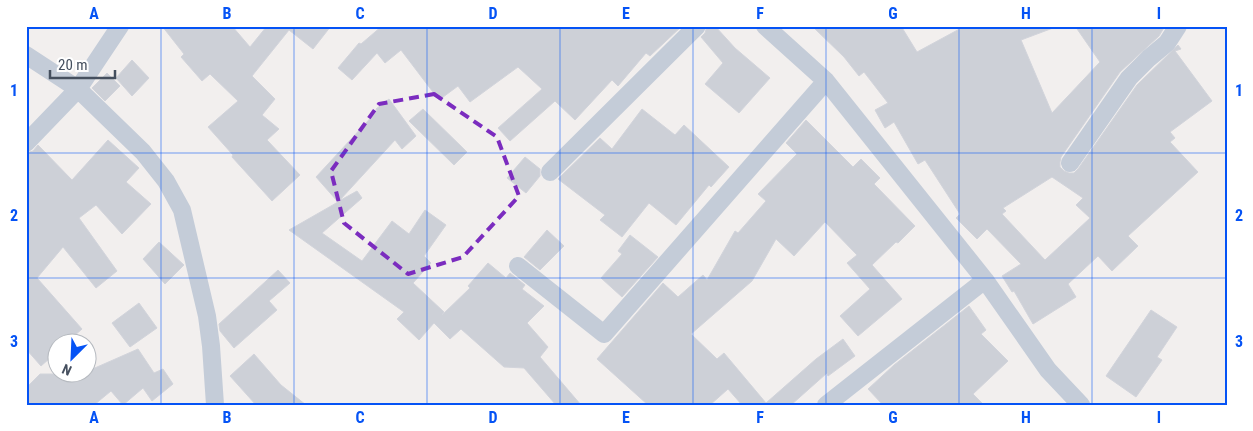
<svg xmlns="http://www.w3.org/2000/svg" width="1253" height="431" viewBox="0 0 1253 431" font-family="'Roboto Condensed',sans-serif">
<style>
.building{fill:#cdd0d7;stroke:#d2d4db;fill-rule:evenodd}
.lines{fill:none;stroke-linecap:round;stroke-linejoin:round}
.minor{stroke:#c4ccd8;stroke-width:18}
.marked{fill:none;stroke:#7b2cbf;stroke-width:4;stroke-dasharray:10 6;stroke-linejoin:round}
.grid{fill:none;stroke:#0553f5;stroke-width:1;stroke-opacity:0.55}
.neatline{fill:none;stroke:#0553f5;stroke-width:2}
.grid-label{font-size:16px;text-anchor:middle;font-weight:bold;fill:#0553f5}
</style>
<rect width="100%" height="100%" fill="#f2efee"/>
<path class="building" d="M162,26h70l18,21 17,-21h64l-18,23 -24,-19 -37,46 23,23 -13,16 17,14 -12,11 33,35 -28,26 -40,-44 1,-2 -25,-28 30,-26 -28,-27 -8,7 -21,-24 3,-3z
M382,26h300l-32,30 -4,-3 -28,33 -6,-6 -37,40 -20,-19 -45,40 -12,-13 44,-39 -24,-22 -48,35 -12,-16 -19,14 -38,-50 -16,13 -8,-10 -25,27 -14,-12 21,-25 2,1z
M707,26h8l20,22 35,30 -31,35 -34,-29 18,-21 -22,-26 4,-4z
M812,26h89l16,26 48,-26h88v2l-32,12 31,73 48,-51 -25,-36h90l-6,10 -39,36 -59,85 -1,5v5l4,4 5,2h5l4,-4 59,-84 41,-40 3,4 -6,2 37,50 -42,31 5,6 -5,4 28,30 -70,64 10,10 -26,25 -14,-15 -30,28 8,13 -43,27 -19,-33 -2,1 -10,-16 19,-12 -34,-35 -10,10 -21,-21 4,-4 -35,-54 -7,4 -24,-42 -9,6 -10,-18 13,-7 -24,-31 -5,4 -15,-19zM1052,177l31,21 -7,7 14,13 -45,42 -43,-46 4,-3 -3,-3z
M132,60l17,18 -17,18 -16,-18z
M107,73l13,13 -15,15 -13,-13z
M389,99l27,37 -14,13 -7,-9 -56,61 18,-10 5,7 -40,35 40,28 30,-40 17,13 16,-24 21,15 -22,31 7,7 -18,20 31,29 -2,3 28,-27 -2,-2 20,-23 18,15 4,-5 15,12 -3,4 22,17 -17,17 21,24 -8,10 41,48h-25l-32,-37 -20,-1 -43,-38 -11,10 -16,-16 -15,17 -22,-21 7,-7 -115,-82 49,-28 -22,-25 61,-66 -1,-2z
M423,109l44,43 -13,13 -45,-44z
M642,109l33,26 9,-10 45,42 -18,20 -2,-2 -33,40 -27,-22 -27,34 -22,-17 5,-5 -47,-36 42,-41 12,11z
M806,120l47,47 8,-8 19,19 -6,6 41,42 -17,17 -2,-1 -24,23 30,34 -44,37 -18,-20 30,-27 -23,-26 10,-8 -32,-33 -31,34 -18,-17 -24,42 -61,53 26,25 7,-6 42,50 50,-44 27,-20 12,17 -27,20 -1,-3 -36,32h-49l-14,-16 -18,16h-62l-51,-46 66,-76 15,14 25,-22 4,5 28,-49 3,2 28,-32 -8,-7 39,-40 -11,-11z
M108,140l31,28 -13,14 25,22 -29,30 -26,-29 -17,13 38,53 -21,17 -33,-41 -26,31 45,51 -17,15h-7v7l-17,15 -15,-17v-196l7,-2 5,-6 34,35z
M525,157l15,12v7l-14,17 -19,-15z
M547,230l17,16 -24,24 -16,-13z
M630,235l28,22 -36,40 -21,-19 21,-24 -4,-3z
M159,242l25,23 -19,19 -22,-25z
M278,270l12,13 -21,18 8,9 -43,38 -14,-17 -1,-7z
M139,303l18,25 -27,19 -18,-24z
M969,306l17,24 -5,4 27,27 -35,33 11,11h-101l-15,-16 26,-24z
M1151,310l26,17 -20,30 5,3 -26,37 -30,-21z
M138,349l16,24 9,-4 10,15 -21,17 -9,-13 -20,17 -12,-14 -17,14h-68v-17l14,-14h48v-3z
M254,354l27,31 25,20h-50l-26,-29z"/>
<g class="lines">
<path class="minor" d="M765,26l61,55 159,199 63,90 33,35
M26,55l52,34 65,63 23,29 16,29 25,106 4,30 4,59
M26,143l52,-54 42,-63
M1070,163l59,-85 20,-20 18,-15 11,-17
M550,172l147,-146
M518,266l86,68 222,-253
M826,405l159,-125"/>
</g>
<path class="marked" d="M434,94l63,43 22,59 -56,61 -55,17 -64,-51 -13,-52 48,-67z"/>
<path class="grid" d="M161,26v379M294,26v379M427,26v379M560,26v379M693,26v379M826,26v379M959,26v379M1092,26v379M26,153h1201M26,278h1201"/>
<rect width="1253" height="431" fill="none" stroke="#ffffff" stroke-width="55"/>
<g transform="translate(72 358) rotate(204)"><circle r="24" fill="#ffffff" stroke="#b5b9bf"/>
<path d="M0-4L9 19L0 12L-9 19Z" fill="#0553f5"/>
<text y="-8" font-size="14" font-weight="bold" text-anchor="middle" fill="#454f5e">N</text>
</g>
<path d="M50 70v8h65v-8" fill="none" stroke="#454f5e" stroke-width="2.5"/>
<text x="58" y="70" font-size="15" fill="#454f5e" stroke="#ffffff" stroke-width="4" paint-order="stroke">20 m</text>
<rect x="28" y="28" width="1198" height="376" class="neatline"/>
<g class="grid-label">
<text x="94" y="19">A</text>
<text x="227" y="19">B</text>
<text x="360" y="19">C</text>
<text x="493" y="19">D</text>
<text x="626" y="19">E</text>
<text x="760" y="19">F</text>
<text x="893" y="19">G</text>
<text x="1026" y="19">H</text>
<text x="1159" y="19">I</text>
<text x="14" y="96">1</text>
<text x="1239" y="96">1</text>
<text x="14" y="221">2</text>
<text x="1239" y="221">2</text>
<text x="14" y="347">3</text>
<text x="1239" y="347">3</text>
<text x="94" y="423">A</text>
<text x="227" y="423">B</text>
<text x="360" y="423">C</text>
<text x="493" y="423">D</text>
<text x="626" y="423">E</text>
<text x="760" y="423">F</text>
<text x="893" y="423">G</text>
<text x="1026" y="423">H</text>
<text x="1159" y="423">I</text>
</g>
</svg>
